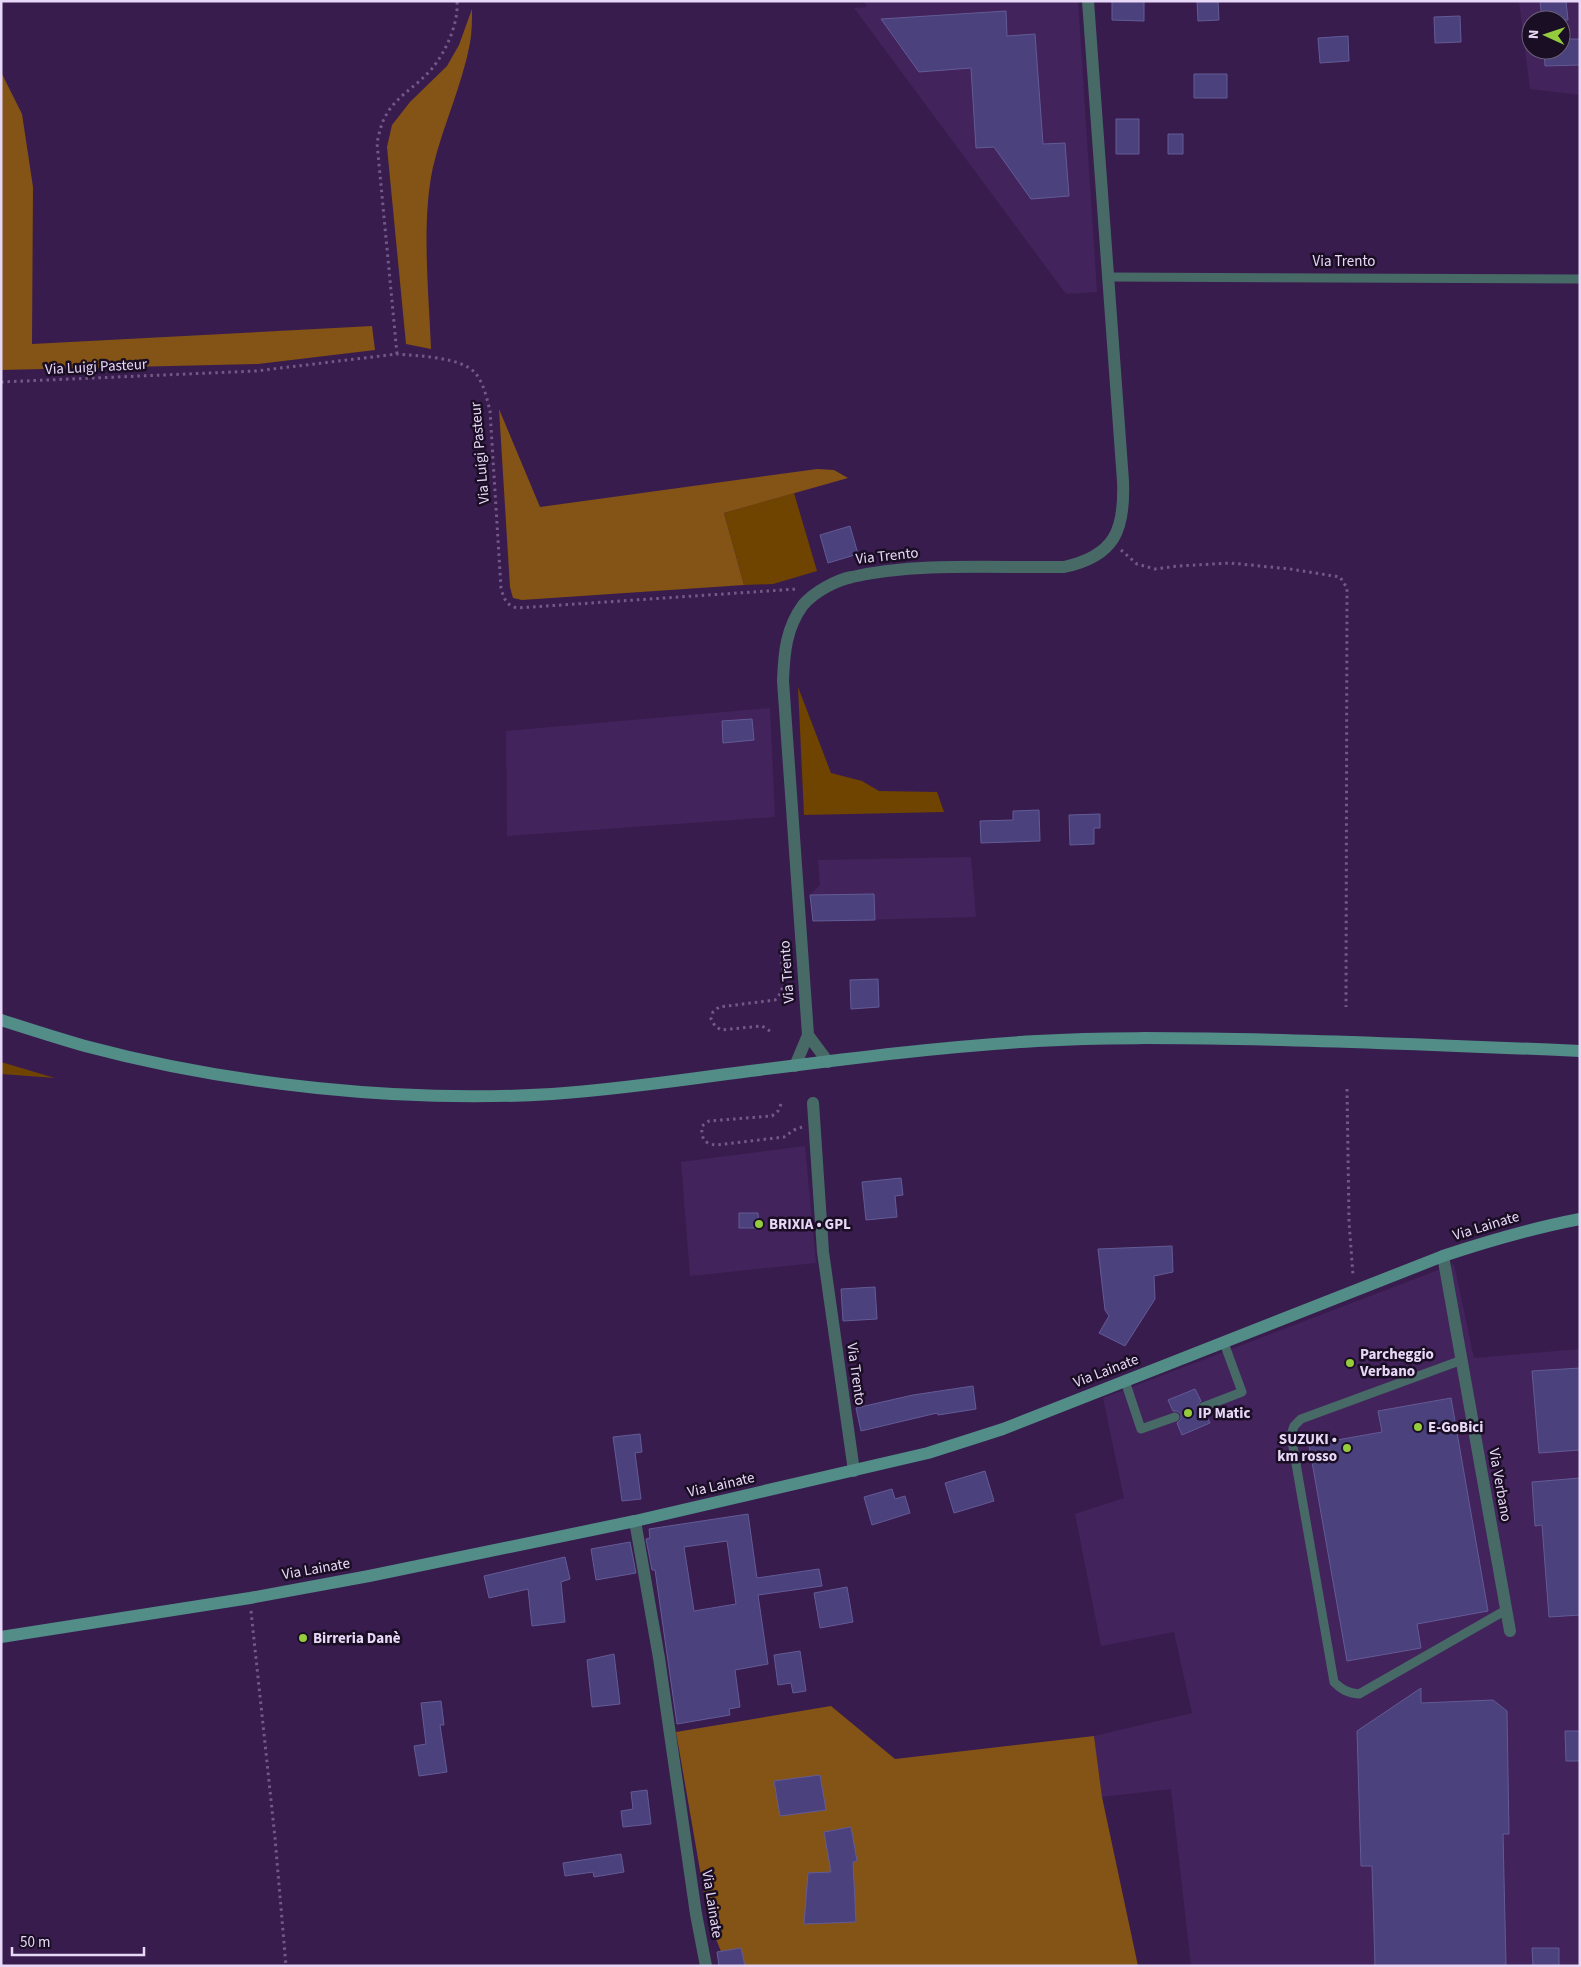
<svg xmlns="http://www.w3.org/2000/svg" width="1581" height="1967" viewBox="0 0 1581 1967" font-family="'Source Sans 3',sans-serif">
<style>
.built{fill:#43235b;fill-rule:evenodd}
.green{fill:#6f4300}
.forest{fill:#835415}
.building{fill:#4a417d;stroke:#635b96;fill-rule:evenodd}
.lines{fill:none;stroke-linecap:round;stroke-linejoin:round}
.path{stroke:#735a86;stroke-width:3;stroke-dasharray:2.5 4;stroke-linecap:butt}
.service{stroke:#476a67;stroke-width:9}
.minor{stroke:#476a67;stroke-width:12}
.secondary{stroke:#528d88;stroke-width:12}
.poi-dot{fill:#94cc3c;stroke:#1a0e24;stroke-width:2}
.labels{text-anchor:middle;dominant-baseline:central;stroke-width:5;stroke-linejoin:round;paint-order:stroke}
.street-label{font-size:15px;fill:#e8d8f7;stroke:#1a0e24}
.poi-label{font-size:15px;font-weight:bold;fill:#e8d8f7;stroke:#1a0e24;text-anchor:start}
</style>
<rect width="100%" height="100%" fill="#391c4e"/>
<path class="built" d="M863,1h215l19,291 -31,2 -212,-286 13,-1z
M1519,1h61v94l-50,-6zM1531,20h30v30h-30z
M770,708l5,109 -268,19 -1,-105z
M971,857l5,60 -163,4 -3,-26 10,-10 -2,-25z
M805,1146l11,117 -126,13 -9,-114z
M1454,1264l20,94 106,-9v617h-393l4,-1 -20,-176 -69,8 -8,-61 98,-23 -18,-81 -73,14 -26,-132 49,-16 -21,-100z"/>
<path class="green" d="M794,493l23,78 -44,13 -29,1 -20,-72z
M798,687l33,86 31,8 17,10 58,1 7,20 -140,3z
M1,1062l54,16 -54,-4z"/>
<path class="forest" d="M472,9c0,11 0,23 -2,34 -8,43 -27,82 -37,124 -12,55 -4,126 -2,182l-25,-5 -19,-197 5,-22 18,-23 37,-36 12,-21z
M1,72l21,42 11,73 -1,157 340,-18 3,24 -117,14 -257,6z
M499,409l41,98 277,-38 17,1 14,8 -124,35 20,72 -222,15 -9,-2 -3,-11z
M831,1706l64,53 199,-23 8,61 36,169h-411l-18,-44 -33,-190z"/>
<path class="building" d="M1112,1h32v20l-32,-1z
M1197,1h21l1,19 -21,1z
M1540,1h26l2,19h-26z
M1006,11l1,25 28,-2 8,110 22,-1 4,53 -38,3 -37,-52 -18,1 -5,-80 -52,4 -38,-53z
M1460,16l1,26 -26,1 -1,-26z
M1348,36l1,25 -29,2 -2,-25z
M1561,39h19v26l-35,1 -1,-16h17z
M1194,74h33v24h-33z
M1116,119h23v35h-23z
M1168,134h15v20h-15z
M850,526l8,28 -30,9 -8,-28z
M752,719l2,21 -31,3 -1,-22z
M1039,810l1,31 -59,2 -1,-22 33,-1v-9z
M1100,814v14h-6v16l-24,1 -1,-30z
M874,894l1,26 -62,1 -3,-26z
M878,979l1,28 -28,2 -1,-29z
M901,1178l2,17 -8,1 2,21 -31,3 -4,-38z
M739,1213h19l1,15h-20z
M1172,1246l1,26 -19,4 1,23 -30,47 -26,-13 10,-17 -4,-6 -7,-61z
M875,1287l2,32 -34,2 -2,-32z
M1580,1368v82l-41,3 -7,-82z
M973,1386l3,23 -38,6 -1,-2 -76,18 -5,-23 57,-13z
M1195,1389l6,12 -4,5v4l5,3h3l5,10 -28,12 -5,-12 4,-4v-5l-4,-3h-4l-5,-11z
M1451,1398l37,213 -71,13 4,24 -74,13 -38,-216 73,-13 -4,-21z
M640,1434l2,18 -7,1 6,46 -19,2 -9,-64z
M985,1471l9,30 -40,12 -9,-30z
M1580,1478v137l-31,2 -7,-92 -7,1 -3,-44z
M892,1489l3,10 10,-3 5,17 -38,12 -8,-28z
M748,1514l9,64 62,-9 3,17 -64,9 10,69 -33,6 5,37 -11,2 1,6 -53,9 -22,-154h-3l-6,-31 4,-1 -1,-9zM727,1541l9,63 -42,7 -10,-64z
M630,1542l6,31 -40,7 -5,-31z
M565,1557l5,22 -9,3 4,40 -33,4 -4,-37 -39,9 -5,-22z
M847,1587l6,35 -33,6 -6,-35z
M800,1651l6,40 -13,2 -2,-10 -13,2 -4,-30z
M614,1654l6,50 -28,3 -5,-47z
M1421,1688v15l72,-3 14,11 2,123h-6l3,132h-131l-3,-100h-11l-4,-135z
M441,1701l3,24h-4l7,47 -28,4 -5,-30 12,-2 -5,-41z
M1565,1731h15v30h-14z
M820,1775l6,35 -46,6 -6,-35z
M647,1790l4,34 -28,3 -2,-16 12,-2 -2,-17z
M851,1827l6,34 -4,1 3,60 -52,2 4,-51 23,-1 -7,-40z
M621,1854l3,18 -30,5 -1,-5 -28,4 -2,-13z
M741,1948l4,18h-26l-2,-14z
M1532,1948h27v18h-26z"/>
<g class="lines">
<path class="path" d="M397,354l-20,-211c2,-9 4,-19 8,-26 9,-18 27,-28 41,-42 17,-16 33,-50 31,-74
M1,382l255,-11 141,-17c21,2 66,3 79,20 8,10 11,25 14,37l11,177c3,11 5,17 16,20l280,-19
M1121,550l16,14 18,5 23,-3 52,-3 60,6 50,8 7,11 -1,419
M770,1031l-8,-5 -41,4 -6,-4 -4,-7 2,-7 6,-5 56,-7c19,-18 -3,-47 12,-58
M1347,1089l2,133 4,53
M781,1104l-3,7 -6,5 -63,5 -7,5c-1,12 2,18 14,19l68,-8 10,-7 8,-3
M251,1611l24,227 11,128"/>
<path class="service" d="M1107,277l473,2
M1462,1360l-161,59 -7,7 -3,9 43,247c8,8 14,11 25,12l147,-84
M1125,1381l16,48 34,-12
M1203,1407l39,-15 -18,-49"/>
<path class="minor" d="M808,1035l20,27
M795,1066l13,-31 -25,-354c1,-28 3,-53 20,-76 11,-13 33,-25 49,-28 66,-15 144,-9 212,-10 51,-11 61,-37 59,-86l-35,-480
M813,1103l10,149 31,219
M1443,1256l67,375
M635,1521l24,137 37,256 10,52"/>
<path class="secondary" d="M1,1020c28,9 56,18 84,26 146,39 317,57 467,48 59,-4 117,-12 175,-20 103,-13 206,-27 310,-33 66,-4 133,-3 199,-2 115,2 229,7 344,12
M1,1637l249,-39 119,-22 266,-55 293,-68 75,-24 440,-173c45,-15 90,-28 137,-37"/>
</g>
<g class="poi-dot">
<circle cx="759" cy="1224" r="5"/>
<circle cx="1350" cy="1363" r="5"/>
<circle cx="1188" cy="1413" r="5"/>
<circle cx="1418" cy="1427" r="5"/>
<circle cx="1347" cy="1448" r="5"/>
<circle cx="303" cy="1638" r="5"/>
</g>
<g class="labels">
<g class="street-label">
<text x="1344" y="261">Via Trento</text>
<text transform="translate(96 367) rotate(-3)">Via Luigi Pasteur</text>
<text transform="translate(480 453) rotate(-95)">Via Luigi Pasteur</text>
<text transform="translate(887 556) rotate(-6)">Via Trento</text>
<text transform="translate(787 972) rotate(-94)">Via Trento</text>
<text transform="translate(1486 1226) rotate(-17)">Via Lainate</text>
<text transform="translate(1106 1371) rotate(-21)">Via Lainate</text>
<text transform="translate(856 1374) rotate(82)">Via Trento</text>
<text transform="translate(721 1485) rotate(-13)">Via Lainate</text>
<text transform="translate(1500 1485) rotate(80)">Via Verbano</text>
<text transform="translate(316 1569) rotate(-10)">Via Lainate</text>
<text transform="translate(712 1904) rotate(81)">Via Lainate</text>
</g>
<g class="poi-label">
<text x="769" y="1224">BRIXIA • GPL</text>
<text x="1360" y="1354">Parcheggio<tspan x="1360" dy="17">Verbano</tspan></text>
<text x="1198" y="1413">IP Matic</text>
<text x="1428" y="1427">E-GoBici</text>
<text x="1337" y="1439" text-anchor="end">SUZUKI •<tspan x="1337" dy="17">km rosso</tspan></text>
<text x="313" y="1638">Birreria Danè</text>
</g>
</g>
<rect width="1581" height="1967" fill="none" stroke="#e8d8f7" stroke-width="5"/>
<g transform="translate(1546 35) rotate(273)"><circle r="24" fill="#1a0e24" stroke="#6c5f78"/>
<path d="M0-4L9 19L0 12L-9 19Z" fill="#94cc3c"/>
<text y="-8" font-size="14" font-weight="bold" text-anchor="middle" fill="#e8d8f7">N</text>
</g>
<path d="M12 1947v8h132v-8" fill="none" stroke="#e8d8f7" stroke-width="2.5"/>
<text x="20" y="1947" font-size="15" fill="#e8d8f7" stroke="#1a0e24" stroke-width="4" paint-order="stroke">50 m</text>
</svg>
